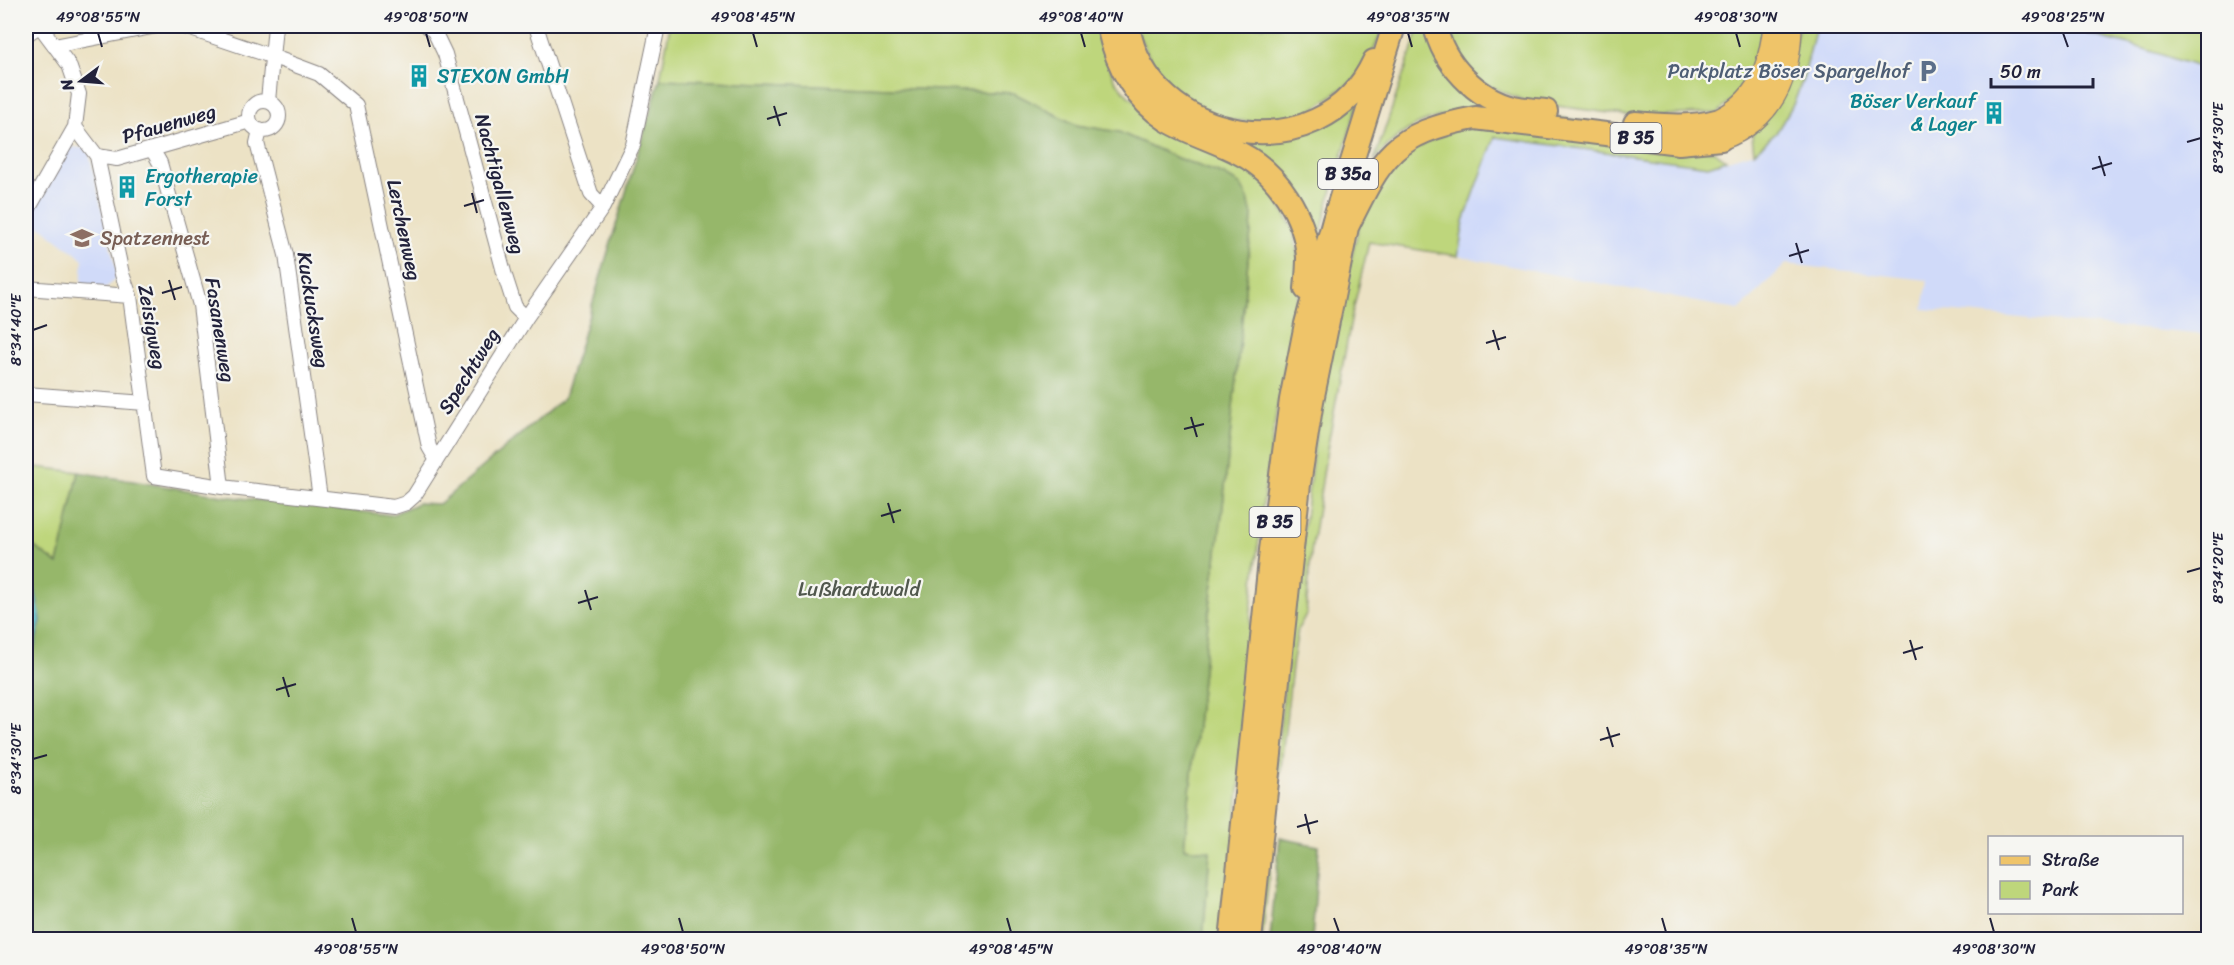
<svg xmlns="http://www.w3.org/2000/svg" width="2234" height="965" viewBox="0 0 2234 965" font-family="Sriracha,sans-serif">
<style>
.built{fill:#d0daf9}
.green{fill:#bed67b;stroke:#707c5b;stroke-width:1.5}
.forest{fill:#96b76b;stroke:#5c6c53;stroke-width:1.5}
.water{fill:#5cc6d6;stroke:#3f7488;stroke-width:1.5}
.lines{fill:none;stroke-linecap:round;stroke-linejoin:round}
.minor-casing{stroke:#878280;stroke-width:16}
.primary-casing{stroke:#878280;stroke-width:24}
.trunk-casing{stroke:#878280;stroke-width:26}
.minor{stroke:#fff;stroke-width:14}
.primary{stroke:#efc469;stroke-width:21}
.trunk{stroke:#efc469;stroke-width:22}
.ticks{fill:none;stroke:#22223b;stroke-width:2}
.labels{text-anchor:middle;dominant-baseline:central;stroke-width:4.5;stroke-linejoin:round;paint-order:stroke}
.shield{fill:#f6f6f2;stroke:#626272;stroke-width:1.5}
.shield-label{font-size:18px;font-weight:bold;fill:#22223b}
.service-label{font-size:20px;fill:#4e5e75;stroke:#f6f6f2;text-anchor:end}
.culture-label{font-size:20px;fill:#0d838f;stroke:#f6f6f2;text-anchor:start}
.street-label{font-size:20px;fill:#22223b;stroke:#f6f6f2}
.education-label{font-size:20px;fill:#785e54;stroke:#f6f6f2;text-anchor:start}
.park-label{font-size:20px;fill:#51584e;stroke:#f6f6f2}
.neatline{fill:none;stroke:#22223b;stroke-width:2}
.ticks-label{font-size:15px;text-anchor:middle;fill:#22223b}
</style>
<rect width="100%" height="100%" fill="#f6f6f2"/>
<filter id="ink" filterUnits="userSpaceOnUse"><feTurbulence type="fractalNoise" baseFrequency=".0167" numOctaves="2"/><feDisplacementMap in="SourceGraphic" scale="12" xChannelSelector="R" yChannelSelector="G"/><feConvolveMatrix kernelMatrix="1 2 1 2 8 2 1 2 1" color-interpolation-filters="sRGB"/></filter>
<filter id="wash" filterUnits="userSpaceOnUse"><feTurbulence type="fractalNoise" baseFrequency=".008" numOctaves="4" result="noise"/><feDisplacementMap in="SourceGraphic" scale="24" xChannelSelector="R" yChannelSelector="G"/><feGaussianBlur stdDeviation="1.35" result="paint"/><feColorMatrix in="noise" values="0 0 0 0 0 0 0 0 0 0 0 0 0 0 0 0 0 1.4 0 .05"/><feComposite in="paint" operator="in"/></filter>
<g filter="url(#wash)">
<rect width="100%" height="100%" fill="#ece2c5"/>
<path class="built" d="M1816,26h261l11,8 53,14 67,22v265l-285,-26 5,-29 -142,-16 -47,46 -281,-54 6,-35 31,-84 213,29 46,-14 22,-19z
M69,147l15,1 5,5 27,116 -1,10 -9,9h-25l2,-29 -55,-42z"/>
<path class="green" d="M670,26h426l18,53 14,17 91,55 49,35 25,42 8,48 -25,138 -13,88 -12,108 -11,171 -16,158h-21l7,-87 -26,-4 25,-234 14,-108 28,-275 1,-16 -4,-16 -24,-24 -47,-17 -59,-26 -42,-7 -63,-32 -353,-14z
M1134,26h250l-15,35 -10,15 -65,47 -71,-3 -58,-32z
M1420,26h7c24,74 66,83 136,92 34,5 67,9 101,13 13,1 28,1 40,3l-3,2c-46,-1 -91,-9 -137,-15 -70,-9 -140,-26 -190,40z
M1442,26h325l-9,48 -40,39 -86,3 -105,-14 -56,-24z
M1800,26h16l-12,50 -10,27 -18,30 -22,19 -2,-16z
M2077,26h131v44l-67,-22 -53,-14z
M1125,49l97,83 136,-29 -30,100 -12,52 -9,-37 -117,-96z
M1459,126l253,24 14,10 -18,6 -213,-29 -31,84 -6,35 -89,-14 -17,73 -26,140 -15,98 -5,61 -8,15 -6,37 -30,273 -4,1 30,-288 33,-260 41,-180 32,-52z
M26,466l53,6 -21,92 -32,-23z"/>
<path class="forest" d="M660,79l354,14 62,32 43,7 58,26 47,17 17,10 7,14 4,16 -1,16 -28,275 -14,108 -25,234 26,3 -7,88h-1177v-261l15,-58 -15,-45v-34l32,23 21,-92 144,24 168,19 27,-12 21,1 125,-106z
M1280,838l39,8 -7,93h-42z"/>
<path class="water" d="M26,575l8,10 7,35 -15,58z"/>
</g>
<g filter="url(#ink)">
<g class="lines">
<g class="minor-casing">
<path id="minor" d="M40,26l29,39 10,29 -4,33 22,29 25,118 8,22 24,180 68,11 172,20 12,-4 8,-7 112,-178 77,-111 30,-62 25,-119
M182,26l89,30 48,18 37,31 73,342 7,12
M427,26l7,5 11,23 60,222 10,31 11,11
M536,26l55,168 12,13
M26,35l13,-9
M54,46l103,-20
M249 116a15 15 0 1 1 30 0a15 15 0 1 1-30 0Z
M268,101l7,-75
M260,130l-3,13 29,112 34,243
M152,149l8,14 40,142 22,182
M97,156l20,3 133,-38
M26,213l49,-86
M26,288l104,8
M26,394l119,9"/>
</g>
<g class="primary-casing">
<path id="primary" d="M1716,121c42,-19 53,-52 58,-95
M1721,139c52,-19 69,-61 70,-113"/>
</g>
<g class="trunk-casing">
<path id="trunk" d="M1108,26c8,37 25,72 59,94 23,14 50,21 74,34 37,19 64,62 67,103 0,11 -1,22 -2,32
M1128,26c20,119 194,148 246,35
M1435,26c8,37 41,72 78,81 10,2 22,3 33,4
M1635,123c28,2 54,5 81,-2
M1347,227c35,-71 46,-94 128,-109l204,25 42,-4
M1231,940l40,-390 20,-150 15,-76 28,-104 60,-194
M1250,940l49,-456 13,-83 35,-174"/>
</g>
<use href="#minor" class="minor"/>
<use href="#primary" class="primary"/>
<use href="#trunk" class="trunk"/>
</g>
</g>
<path class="ticks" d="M98,33l4,14M426,33l4,14M753,33l4,14M1081,33l4,14M1408,33l4,14M1736,33l4,14M2063,33l5,14M774,106l6,20M767,119l20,-6M2187,142l14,-4M2099,156l6,20M2092,169l20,-6M472,193l5,20M464,206l20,-6M1796,243l6,20M1789,256l20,-6M169,280l6,20M162,293l20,-6M33,330l14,-5M1493,330l6,20M1486,343l20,-6M1191,417l6,20M1184,429l20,-5M888,503l6,20M881,516l20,-6M2187,572l14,-4M585,590l6,20M578,603l20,-6M1910,640l6,20M1903,653l20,-6M283,677l6,20M276,690l20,-6M1607,727l6,20M1600,740l20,-6M33,759l14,-4M1305,814l5,20M1297,827l21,-6M352,918l4,14M679,918l4,14M1007,918l4,14M1334,918l5,14M1662,918l4,14M1990,918l4,14"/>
<defs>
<g id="parking-bare" transform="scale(1.8)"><path d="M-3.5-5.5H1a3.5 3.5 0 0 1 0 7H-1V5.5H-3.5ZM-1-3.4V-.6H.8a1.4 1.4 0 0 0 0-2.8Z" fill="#5c6f8a" stroke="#f6f6f2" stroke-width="2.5" paint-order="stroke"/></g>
<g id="building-bare" transform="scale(1.8)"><path d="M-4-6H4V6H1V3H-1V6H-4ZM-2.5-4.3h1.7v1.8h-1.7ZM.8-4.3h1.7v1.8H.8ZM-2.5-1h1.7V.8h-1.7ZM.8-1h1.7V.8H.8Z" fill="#0f9aa8" stroke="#f6f6f2" stroke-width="2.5" paint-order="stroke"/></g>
<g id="school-bare" transform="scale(1.8)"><path d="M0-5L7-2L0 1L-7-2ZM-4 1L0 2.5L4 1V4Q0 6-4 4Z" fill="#8d6e63" stroke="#f6f6f2" stroke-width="2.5" paint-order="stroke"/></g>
</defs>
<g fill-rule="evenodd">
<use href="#parking-bare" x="1928" y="71"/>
<use href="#building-bare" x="419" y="76"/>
<use href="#building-bare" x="1994" y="113"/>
<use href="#building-bare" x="127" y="187"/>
<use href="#school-bare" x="82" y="238"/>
</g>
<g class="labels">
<g class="shield">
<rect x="1610.5" y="123" width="51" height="30" rx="4.5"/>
<rect x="1318" y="159" width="60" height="30" rx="4.5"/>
<rect x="1249.5" y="507" width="51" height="30" rx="4.5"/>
</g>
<g class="shield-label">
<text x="1636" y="138">B 35</text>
<text x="1348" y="174">B 35a</text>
<text x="1275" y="522">B 35</text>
</g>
<g class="service-label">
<text x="1910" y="71">Parkplatz Böser Spargelhof</text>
</g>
<g class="culture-label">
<text x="437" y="76">STEXON GmbH</text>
<text x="1976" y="101" text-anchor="end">Böser Verkauf<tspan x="1976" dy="23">&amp; Lager</tspan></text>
<text x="145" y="176">Ergotherapie<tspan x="145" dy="23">Forst</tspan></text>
</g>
<g class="street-label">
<text transform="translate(169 124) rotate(-16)">Pfauenweg</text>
<text transform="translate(500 184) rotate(75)">Nachtigallenweg</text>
<text transform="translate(404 230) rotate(78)">Lerchenweg</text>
<text transform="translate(313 310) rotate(81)">Kuckucksweg</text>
<text transform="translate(152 327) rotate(80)">Zeisigweg</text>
<text transform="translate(220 330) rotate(81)">Fasanenweg</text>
<text transform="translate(469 371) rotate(-58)">Spechtweg</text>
</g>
<g class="education-label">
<text x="100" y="238">Spatzennest</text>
</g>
<g class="park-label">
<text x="859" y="589">Lußhardtwald</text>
</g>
</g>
<rect width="2234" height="965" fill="none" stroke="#f6f6f2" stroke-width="66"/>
<rect x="1988" y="836" width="195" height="78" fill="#f6f6f2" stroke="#a1a1a9" stroke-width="1.5"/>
<rect x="2000" y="856" width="30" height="9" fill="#efc469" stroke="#a1a1a9" stroke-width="1.5"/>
<text x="2042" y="866" font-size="18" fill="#22223b">Straße</text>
<rect x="2000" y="881" width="30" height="18" fill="#bed67b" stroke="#a1a1a9" stroke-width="1.5"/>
<text x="2042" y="896" font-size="18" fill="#22223b">Park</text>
<g transform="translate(81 81) rotate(254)" stroke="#f6f6f2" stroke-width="4.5" paint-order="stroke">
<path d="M0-4.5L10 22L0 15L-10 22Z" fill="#22223b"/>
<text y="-9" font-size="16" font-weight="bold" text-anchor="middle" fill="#22223b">N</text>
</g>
<path d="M1991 78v9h102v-9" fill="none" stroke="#22223b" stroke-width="3"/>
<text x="2000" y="78" font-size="18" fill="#22223b" stroke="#f6f6f2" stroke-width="4.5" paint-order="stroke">50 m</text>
<rect x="33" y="33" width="2168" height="899" class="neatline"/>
<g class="ticks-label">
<text x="98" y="22">49°08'55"N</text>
<text x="426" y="22">49°08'50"N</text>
<text x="753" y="22">49°08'45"N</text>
<text x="1081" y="22">49°08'40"N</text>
<text x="1408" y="22">49°08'35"N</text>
<text x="1736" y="22">49°08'30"N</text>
<text x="2063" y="22">49°08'25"N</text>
<text transform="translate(2218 138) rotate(-90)" y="5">8°34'30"E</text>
<text transform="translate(16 330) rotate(-90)" y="5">8°34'40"E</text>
<text transform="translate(2218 568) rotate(-90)" y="5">8°34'20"E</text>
<text transform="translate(16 759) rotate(-90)" y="5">8°34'30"E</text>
<text x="356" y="954">49°08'55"N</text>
<text x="683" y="954">49°08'50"N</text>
<text x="1011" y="954">49°08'45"N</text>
<text x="1339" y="954">49°08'40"N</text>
<text x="1666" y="954">49°08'35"N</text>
<text x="1994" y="954">49°08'30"N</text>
</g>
</svg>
